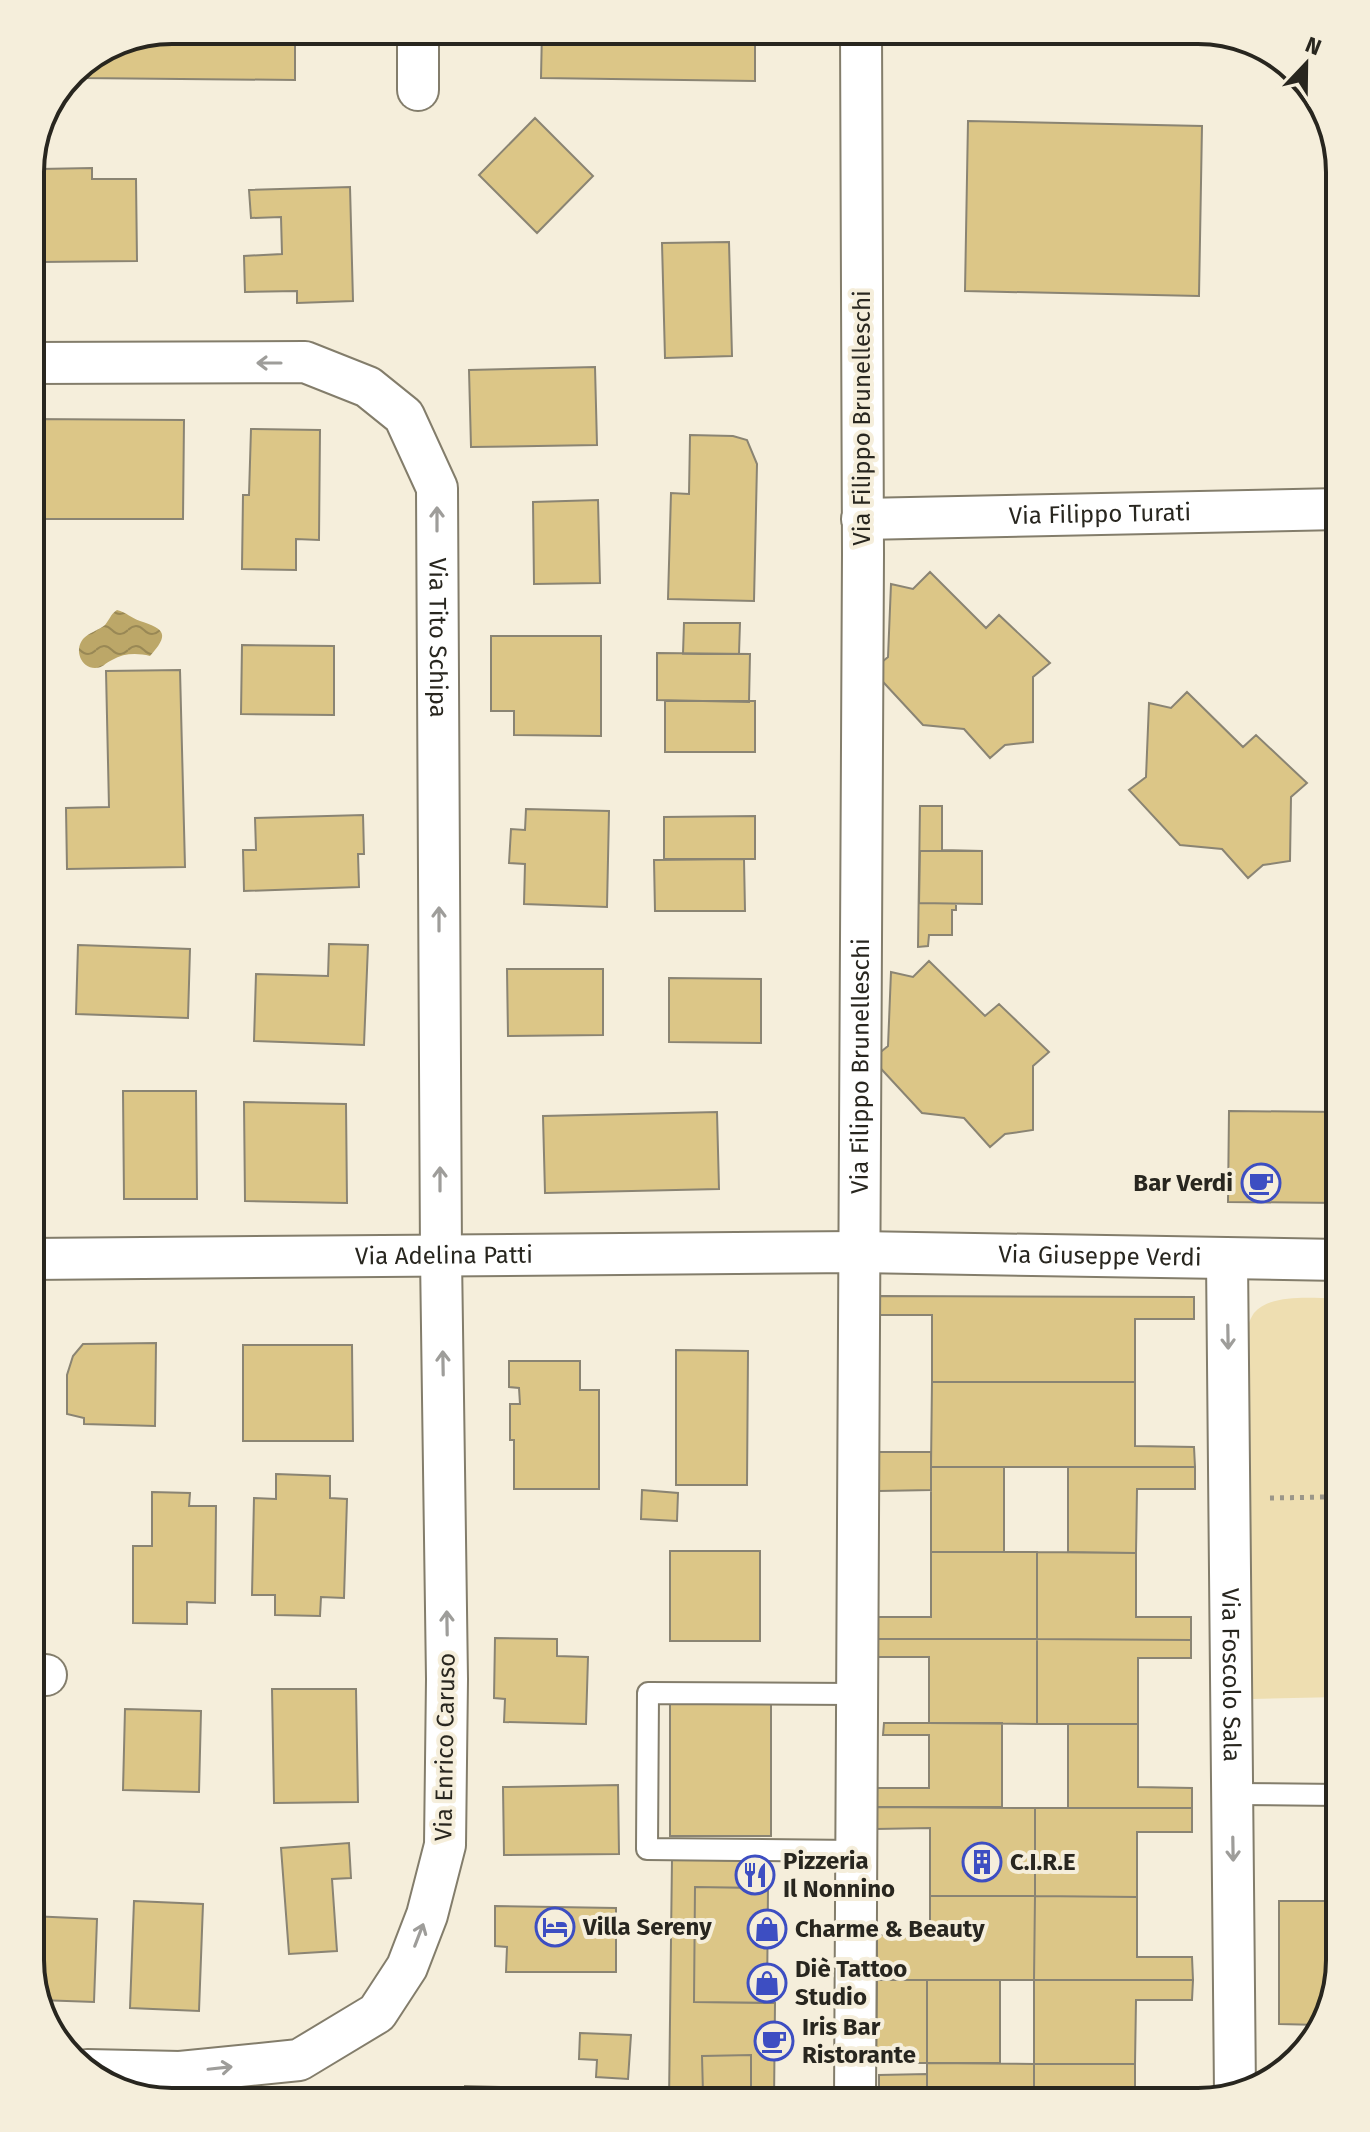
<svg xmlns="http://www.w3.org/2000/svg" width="1370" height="2132" viewBox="0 0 1370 2132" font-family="'Fira Sans',sans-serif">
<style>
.green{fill:#eedeb1}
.water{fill:url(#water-waves)}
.building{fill:#dcc687;stroke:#8a8473;stroke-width:2}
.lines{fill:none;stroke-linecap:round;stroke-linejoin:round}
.lane-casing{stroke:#837d6b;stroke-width:24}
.street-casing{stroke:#837d6b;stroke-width:44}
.path{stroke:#9b9689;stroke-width:5;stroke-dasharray:4 6;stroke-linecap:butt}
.lane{stroke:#fff;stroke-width:20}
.street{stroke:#fff;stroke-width:40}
.oneway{stroke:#9e9d9a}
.labels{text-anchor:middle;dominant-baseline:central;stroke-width:8;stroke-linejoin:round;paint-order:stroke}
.street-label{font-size:24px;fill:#28261f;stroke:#f5eedb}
.poi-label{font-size:24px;font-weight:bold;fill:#28261f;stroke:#f5eedb;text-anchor:start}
.rim{fill:none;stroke:#28261f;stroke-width:4}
</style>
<defs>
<pattern id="water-waves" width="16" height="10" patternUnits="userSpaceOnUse" patternTransform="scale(2)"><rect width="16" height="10" fill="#bca768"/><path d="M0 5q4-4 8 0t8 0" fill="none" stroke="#985"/></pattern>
</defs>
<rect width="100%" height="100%" fill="#f5eedb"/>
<path class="green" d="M1340,1298v399l-88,2 -6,-369c2,-5 5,-13 8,-17 18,-21 61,-14 86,-15z"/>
<path class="water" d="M117,610c9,2 14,8 23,11 26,8 29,14 10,35 -13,-3 -26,-3 -38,4 -7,3 -9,8 -17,8 -14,0 -21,-18 -12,-29 5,-6 16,-9 22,-14 5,-6 5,-10 12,-15z"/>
<path class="building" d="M172,30h123v50l-214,-2v-12l37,-25z
M542,30h213v51l-214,-3z
M962,30h241v3l-241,6z
M535,118l58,58 -56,57 -58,-58z
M968,121l234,5 -3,170 -234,-5z
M92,168v11h44l1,82 -96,1 -1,-93z
M350,187l3,114 -56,2v-12l-52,1 -1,-36 38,-2 -1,-37 -30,1 -2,-28z
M729,242l3,114 -67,2 -3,-115z
M595,367l2,78 -126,2 -2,-77z
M30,419l154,1 -1,99h-153z
M251,429l69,1 -1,110 -23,-1v31l-54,-1 1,-74h6z
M690,435l43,1 14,4 10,24 -3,137 -86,-2 3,-106 18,1z
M598,500l2,83 -66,1 -1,-82z
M930,572l56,56 13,-13 51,48 -17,14v65l-28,3 -15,13 -26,-29 -41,-4 -51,-55 16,-13 3,-73 22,5z
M684,623h56l-1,31h-56z
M491,636h110v100l-87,-1v-24h-23z
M242,645l92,1v69l-93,-1z
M657,653l93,1 -1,48 -92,-2z
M180,670l5,197 -118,2 -1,-61 43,-1 -3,-136z
M1187,692l56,55 13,-12 51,48 -16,14 -1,64 -27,4 -15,13 -26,-29 -42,-4 -51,-55 17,-13 3,-74 22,5z
M665,701h90v51h-90z
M920,806h22v44l40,1v53h-26v6h-4v25h-23l-1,11 -10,1z
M526,809l83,2 -2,96 -83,-3 1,-40 -16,-1 2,-34 14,1z
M363,815l1,39h-6l1,33 -115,4 -1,-41h13l-1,-32z
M755,816v43h-91v-42z
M920,851h62v53l-63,-1z
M744,859l1,52h-90l-1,-51z
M329,944l39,1 -4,100 -110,-4 2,-67 72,2z
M78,945l112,4 -2,69 -112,-4z
M929,961l56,55 14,-12 50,48 -16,14v64l-28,4 -15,13 -26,-29 -42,-5 -50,-54 16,-13 3,-74 22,5z
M507,969h96v66l-95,1z
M669,978l92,1v64l-92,-1z
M30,1074h15v119h-15z
M123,1091h73l1,108h-73z
M244,1102l102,2 1,99 -102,-2z
M1229,1111l111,1v91l-112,-1z
M717,1112l2,77 -174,4 -2,-77z
M880,1296l314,1v22h-59v63h-203v-67h-52z
M156,1343l-1,83 -71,-2v-6l-17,-4v-39l6,-19 10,-12z
M243,1345h109l1,96h-110z
M676,1350l72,1 -1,134h-71z
M509,1361h71v29h19v99h-85v-49h-4v-36h10l-1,-16 -10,-1z
M932,1382h203v64l59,1 1,20h-264z
M879,1452h52v38l-52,1z
M931,1467h73v85h-73z
M1068,1467h127v22h-58l-1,64 -68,-1z
M276,1474l54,2v22l17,1 -3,99 -23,-1 -1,19 -45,-1v-20h-23l2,-97 22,1z
M642,1490l36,3 -1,28 -36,-2z
M152,1492l38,1 -1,13h27l-1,97 -28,-1v22l-54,-1v-77h19z
M670,1551h90v90h-90z
M931,1552h106v87h-160v-22h54z
M1037,1552l99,1v64h55v23l-154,-1z
M495,1638l62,1v17l31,1 -2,67 -82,-2 1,-23 -11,-1z
M877,1639h160v85l-108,-1v-66h-52z
M1037,1639l154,1v18h-53v66h-101z
M272,1689h84l2,113 -84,1z
M670,1704h101v132h-101z
M125,1709l76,2 -2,81 -76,-2z
M884,1723h118v84h-126v-19h53v-53h-46z
M1068,1724h70v63l54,1v20h-124z
M618,1785l1,69 -115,1 -1,-68z
M876,1807l159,1v88h-105v-68l-54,1z
M1035,1808h157v24h-55v65l-102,-1z
M349,1843l2,35 -19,1 5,72 -48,3 -8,-106z
M672,1859l83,2v27l-60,-1 -1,115 81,1 -1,99h-105z
M695,1887l73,1 -1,115 -73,-1z
M930,1896h105l-1,84h-157v-45h53z
M1035,1896l102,1v60h55l1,23h-159z
M134,1901l69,3 -4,107 -69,-3z
M1279,1901h61v59l-20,65 -41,-1z
M495,1906l121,2v64h-110l1,-25 -12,-1z
M30,1916l67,3 -3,83 -55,-2 -9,-40z
M877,1980h50v83h-51z
M927,1980h73v83h-73z
M1034,1980h159l-1,20h-56l-1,64h-101z
M580,2033l51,2 -3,44 -32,-2 1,-17 -18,-1z
M751,2055v37l-48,1 -1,-37z
M927,2063l107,1v38h-107z
M1034,2064h101v38h-101z
M927,2074v28h-48v-27z
M1253,2077h19l-11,10 -8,2z
M465,2086l77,2v14h-78z"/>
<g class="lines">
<g class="lane-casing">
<path id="lane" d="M1232,1794l108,1
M855,1851l-208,-2 1,-156 207,1"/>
</g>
<g class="street-casing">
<g id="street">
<path d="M418,90v-60"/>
<path id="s1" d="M30,363l275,-1 63,25 36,29 33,72 4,769 6,422 -2,166 -18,70 -20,52 -30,46 -78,47 -119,12 -93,-2"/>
<path id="s2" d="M862,519l478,-10"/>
<path id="s3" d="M30,1259l828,-7 482,8"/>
<path id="s4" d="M1227,1259l8,834"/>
<path d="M30,1675h16"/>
<path id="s5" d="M855,2102l8,-1548 -2,-524"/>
</g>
</g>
<path class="path" d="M1270,1498l57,-1 13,-46"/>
<use href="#lane" class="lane"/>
<use href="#street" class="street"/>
</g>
<defs><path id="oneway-shaft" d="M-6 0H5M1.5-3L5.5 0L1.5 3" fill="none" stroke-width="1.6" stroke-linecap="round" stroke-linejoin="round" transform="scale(2)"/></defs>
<g class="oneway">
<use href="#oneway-shaft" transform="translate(269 363) rotate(180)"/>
<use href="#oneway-shaft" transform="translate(437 519) rotate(-90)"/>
<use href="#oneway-shaft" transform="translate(439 919) rotate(-90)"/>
<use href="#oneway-shaft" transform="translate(440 1179) rotate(-90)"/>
<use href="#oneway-shaft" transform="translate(1228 1337) rotate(89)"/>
<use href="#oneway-shaft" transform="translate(443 1363) rotate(-91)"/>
<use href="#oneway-shaft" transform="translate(447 1623) rotate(-91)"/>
<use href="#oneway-shaft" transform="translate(1233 1849) rotate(89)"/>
<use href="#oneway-shaft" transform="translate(419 1935) rotate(-69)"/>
<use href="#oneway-shaft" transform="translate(220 2068) rotate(-6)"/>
</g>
<defs>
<g id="cafe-ring" transform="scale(2)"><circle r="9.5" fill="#f5eedb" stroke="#3d4ec2" stroke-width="1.5"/><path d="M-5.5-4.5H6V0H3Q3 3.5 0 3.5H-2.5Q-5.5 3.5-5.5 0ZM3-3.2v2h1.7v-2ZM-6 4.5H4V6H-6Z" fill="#3d4ec2"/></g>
<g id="building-ring" transform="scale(2)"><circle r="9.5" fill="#f5eedb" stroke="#3d4ec2" stroke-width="1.5"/><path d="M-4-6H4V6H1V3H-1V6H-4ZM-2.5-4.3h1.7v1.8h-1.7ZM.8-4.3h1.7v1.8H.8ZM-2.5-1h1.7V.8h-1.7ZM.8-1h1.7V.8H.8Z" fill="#3d4ec2"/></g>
<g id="restaurant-ring" transform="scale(2)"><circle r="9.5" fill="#f5eedb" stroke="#3d4ec2" stroke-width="1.5"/><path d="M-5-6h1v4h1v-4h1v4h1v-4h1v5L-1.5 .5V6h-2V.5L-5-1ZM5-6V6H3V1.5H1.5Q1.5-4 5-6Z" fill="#3d4ec2"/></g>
<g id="hotel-ring" transform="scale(2)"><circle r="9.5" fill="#f5eedb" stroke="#3d4ec2" stroke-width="1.5"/><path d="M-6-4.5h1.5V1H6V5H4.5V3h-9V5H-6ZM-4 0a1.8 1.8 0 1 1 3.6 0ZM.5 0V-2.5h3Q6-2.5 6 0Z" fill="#3d4ec2"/></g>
<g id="shop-ring" transform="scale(2)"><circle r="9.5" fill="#f5eedb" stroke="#3d4ec2" stroke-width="1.5"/><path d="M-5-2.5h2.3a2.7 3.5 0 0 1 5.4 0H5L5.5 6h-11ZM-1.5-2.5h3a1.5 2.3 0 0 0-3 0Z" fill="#3d4ec2"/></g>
</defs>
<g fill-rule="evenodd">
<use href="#cafe-ring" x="1261" y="1183"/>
<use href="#building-ring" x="982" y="1862"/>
<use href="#restaurant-ring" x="755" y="1875"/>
<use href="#hotel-ring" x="555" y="1927"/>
<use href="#shop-ring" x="767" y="1929"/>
<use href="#shop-ring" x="767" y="1983"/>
<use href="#cafe-ring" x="774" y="2041"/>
</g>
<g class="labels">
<g class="street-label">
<text transform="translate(862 418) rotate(-90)">Via Filippo Brunelleschi</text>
<text stroke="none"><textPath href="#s2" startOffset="238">Via Filippo Turati</textPath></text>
<text stroke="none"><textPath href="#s1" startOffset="618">Via Tito Schipa</textPath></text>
<text stroke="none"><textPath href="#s5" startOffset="1036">Via Filippo Brunelleschi</textPath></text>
<text stroke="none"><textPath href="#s3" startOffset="1070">Via Giuseppe Verdi</textPath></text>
<text stroke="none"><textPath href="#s3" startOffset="414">Via Adelina Patti</textPath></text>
<text stroke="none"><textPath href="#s4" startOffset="416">Via Foscolo Sala</textPath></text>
<text transform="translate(445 1747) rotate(-89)">Via Enrico Caruso</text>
</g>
<g class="poi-label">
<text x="1233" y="1183" text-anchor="end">Bar Verdi</text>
<text x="783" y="1861">Pizzeria<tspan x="783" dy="28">Il Nonnino</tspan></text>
<text x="1010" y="1862">C.I.R.E</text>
<text x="583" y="1927">Villa Sereny</text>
<text x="795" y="1929">Charme &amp; Beauty</text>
<text x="795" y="1969">Diè Tattoo<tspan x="795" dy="28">Studio</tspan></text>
<text x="802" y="2027">Iris Bar<tspan x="802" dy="28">Ristorante</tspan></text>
</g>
</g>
<path d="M0 0H1370V2132H0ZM172 44H1198A128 128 0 0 1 1326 172V1960A128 128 0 0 1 1198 2088H172A128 128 0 0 1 44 1960V172A128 128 0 0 1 172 44Z" fill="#f5eedb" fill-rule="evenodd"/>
<path class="rim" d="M172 44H1198A128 128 0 0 1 1326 172V1960A128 128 0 0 1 1198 2088H172A128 128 0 0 1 44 1960V172A128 128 0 0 1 172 44Z"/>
<g transform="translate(1306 64) rotate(22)" stroke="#f5eedb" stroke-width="6" paint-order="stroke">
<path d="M0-6L14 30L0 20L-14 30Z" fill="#28261f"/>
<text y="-12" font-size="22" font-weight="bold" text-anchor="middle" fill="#28261f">N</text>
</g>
</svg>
